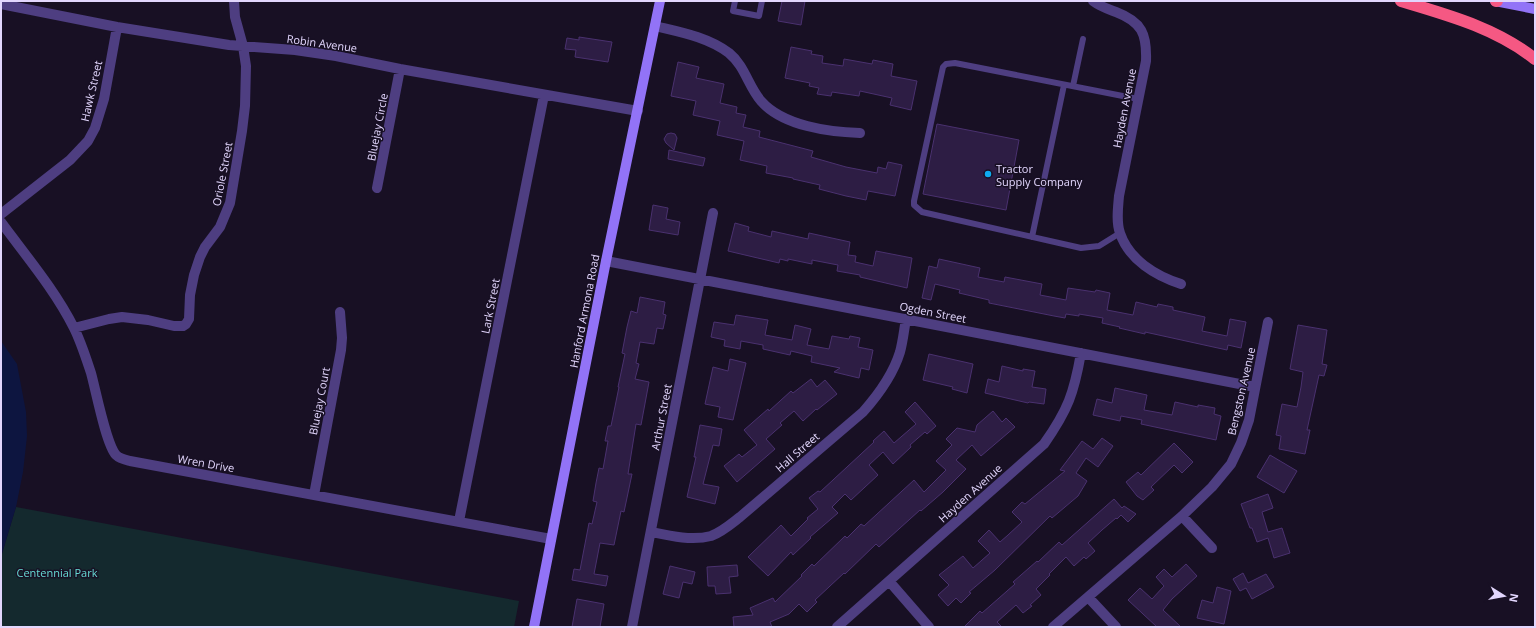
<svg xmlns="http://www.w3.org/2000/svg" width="1536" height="628" viewBox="0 0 1536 628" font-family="'Open Sans',sans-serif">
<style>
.green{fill:#14292e}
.water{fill:#0d1540}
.building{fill:#2d1d44;stroke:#4a316f}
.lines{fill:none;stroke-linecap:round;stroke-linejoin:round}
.lane{stroke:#4e3e81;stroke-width:6}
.street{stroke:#4e3e81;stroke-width:10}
.secondary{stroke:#9273f7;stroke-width:10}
.highway{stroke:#f55883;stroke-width:12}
.poi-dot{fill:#0eabf0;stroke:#181024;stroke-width:1.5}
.labels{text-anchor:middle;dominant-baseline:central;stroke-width:3;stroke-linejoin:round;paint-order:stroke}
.street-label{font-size:11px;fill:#e2d6fd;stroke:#181024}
.poi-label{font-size:11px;fill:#e2d6fd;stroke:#181024;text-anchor:start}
.park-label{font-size:11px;fill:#66d9d4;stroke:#181024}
</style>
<rect width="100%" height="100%" fill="#181024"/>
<path class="green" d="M16,507l503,94 -5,26h-513v-70z"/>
<path class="water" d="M1,341l16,23 9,48 1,24 -4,36 -7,35 -15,50z"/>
<path class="building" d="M782,1h23l-4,24 -23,-4z
M579,37l33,5 -4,20 -33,-5 1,-7 -11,-1 2,-11 12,2z
M791,47l21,4 -1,3 12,2 -1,7 21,3 1,-7 28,5 1,-4 20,4 -2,12 26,5 -6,29 -21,-5 2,-7 -32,-7 -1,5 -27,-4 -1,4 -14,-2 2,-6 -10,-2 1,-3 -25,-5z
M678,62l21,5 -3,11 28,6 -4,19 17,4 -1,6 10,2 -3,12 17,4 -1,6 54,14 -2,6 35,10 31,6 1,-6 8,2 2,-7 14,3 -7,31 -27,-5 -2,9 -20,-4 -27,-7 1,-4 -27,-6v-1l-27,-5 1,-7 -27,-6 4,-19 -27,-6 3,-14 -27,-6 3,-14 -25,-5z
M937,124l82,16 -13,70 -83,-16z
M671,133l4,1 2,4 -3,12 -8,-7 -2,-4 3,-5z
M669,150l36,8 -2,8 -35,-7z
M653,205l15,3 -2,11 14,3 -2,13 -29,-5z
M735,223l14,4 -1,4 23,6 1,-6 36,8 1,-6 41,9 -2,13 8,1 -1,6 18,4 3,-15 36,7 -5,30 -47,-11v-2l-23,-4 1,-6 -26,-5v4l-24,-5v2l-8,-2 -1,4 -51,-12z
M939,259l41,9 -2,9 26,5 1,-5 37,7 -2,11 26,5 2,-12 27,4 1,-2 14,3 -3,17 26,5 3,-13 21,5 1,-3 15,3v3l32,7 -3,14 25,5 3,-17 16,3 -5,26 -13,-3 -1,5 -82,-18v2l-26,-6 1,-1 -18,-4 1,-5 -24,-4v2l-13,-2 -1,4 -11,-2 -65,-13v-3l-30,-7 1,-3 -25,-6 -4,16 -9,-2 7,-32 8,2z
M640,297l25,5 -2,12 3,1 -3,14 -6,-1 -3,16 -14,-2 -4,21 3,1 -4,15 14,3 -8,43 -5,-1 -8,50h4l-8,38 -3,-1 -7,34 -14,-2 -6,31 14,2 -2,10 -34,-6 2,-11 6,1 9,-47 3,1 5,-22 -4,-1 3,-18 3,-15 4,1 5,-28h-3l3,-15h3l8,-39h-1l7,-33 -3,-1 5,-26 4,-16 6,2z
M736,315l32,5 -3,15 27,5 3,-15 16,4 -4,16 22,4 3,-13 17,3 1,-3 10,2 -2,9 15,3 -4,20 -8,-2 -2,10 -25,-6 6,-4 -29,-6 1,-6 -21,-5 -1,4 -27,-6v-4l-22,-4 -1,8 -16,-3 1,-6 -14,-3 3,-15 20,3z
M1298,325l29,5 -5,34 5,1 -3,11 -5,-1 -12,55h3l-5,24 -26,-5 2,-13 -5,-1 6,-31 15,3 4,-20 2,-15 -13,-3z
M929,354l44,10 -6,29 -15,-4 1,-2 -30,-7z
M730,359l16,4 -13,57 -15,-3 2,-10 -15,-3 8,-37 15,4z
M1002,366l21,5v-2l12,2 -3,16 14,2 -2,15 -15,-2 -1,1 -43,-10 3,-14 11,3z
M811,379l6,8 8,-7 12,14 -20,16 -1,-1 -13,12 -9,-10 -14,12 2,2 -16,14 9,10 -38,33 -13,-16 15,-12 3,3 15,-12 -13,-15 24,-21 1,2 22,-20 2,2z
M1115,388l32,7 -3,15 28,5 3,-13 23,5v-2l17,3 -1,6 7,2 -5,24 -75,-16 1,-4 -21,-4 -1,5 -27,-6 4,-16 15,4z
M915,402l21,24 -9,8 -2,-2 -15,13 1,2 -18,17 -10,-12 -14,13 9,10 -27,25 -6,-6 -13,13 6,6 -28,24 1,1 -18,17 -2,-3 -23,24 -20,-19 33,-32 10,11 17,-17 -1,-1 11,-9 -9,-11 9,-7 2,1 54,-50 -1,-1 11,-10 10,12 22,-19 -11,-12z
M993,411l9,11 4,-4 9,9 -34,29 -9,-11 -16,15 10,9 -23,23 -22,19 -1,-1 -41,37 -3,-3 -31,30 -1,-1 -29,27 2,2 -10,10 -8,-8 -10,10 -19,8 2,5h-38l-1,-10 20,-2 -3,-7 23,-10 2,4 27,-26 -1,-1 11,-11 2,2 31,-30 2,2 14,-14 3,2 50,-46 10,12 22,-22 -10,-9 16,-16 -6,-6 11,-11 18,4 2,-7z
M700,425l22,4 -3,17 -6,-1 -10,39 16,3 -4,17 -28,-7 9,-40h-2z
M1102,438l11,8 -15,21 -12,-9 -10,15 11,8 -9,15 -26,22 -2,-2 -55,54 -26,22 2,1 -10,10 -5,-5 -8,8 -10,-11 11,-10 -10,-10 24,-19 10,12 17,-15 -12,-12 11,-11 11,12 8,-7 14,-13 -10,-10 10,-10 3,2 40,-33 -5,-1 22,-29 11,8z
M1174,443l19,19 -11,11 -8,-8 -23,22 3,3 -11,10 -6,-4 -11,-14 12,-10 3,3z
M1270,455l27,16 -13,22 -27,-16z
M1268,494l5,14 -11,4 6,20 14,-4 8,25 -16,5 -6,-20 -11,4 -5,-14h-2l-9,-24z
M1114,499l8,9 2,-2 12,8 -8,8 -7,-7 -4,4 -1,-1 -14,12 -14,13 7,8 -9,8 -2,-2 -10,9 -8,-9 -17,17 1,1 -14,14 5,6 -11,10 2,1 -9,7 -7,-8 -19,17 5,5h-38l16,-16 2,2 33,-29 -2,-2 24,-21 1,1 21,-20 3,3z
M1186,564l11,12 -25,23 -9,11 18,17h-24l-29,-27 12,-12 12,11 12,-13 -8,-9 8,-8 8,8z
M737,565l1,11 -9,1 2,16 -15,1 -1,-8h-7l-1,-19z
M670,566l25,6 -3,12 -9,-2 -4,16 -16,-4z
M1243,573l5,10 18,-9 8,13 -22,12 -6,-11 -6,3 -7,-12z
M1217,587l14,4 -7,33 -27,-6 5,-18 11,3z
M577,599l27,5 -4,23h-28z"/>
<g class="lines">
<path class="lane" d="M735,1l-2,10 26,5 3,-15
M1073,86l10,-47
M1120,233l-21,13 -18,2 -159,-36 -8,-7v-4l29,-134 3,-3 9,-1 183,36
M1032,237l32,-152"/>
<path class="street" d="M1093,1c8,6 15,8 23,11 26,10 31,22 30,49l-27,135c-1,12 -3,26 1,37 9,27 36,43 61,51
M1,4l116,23 112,18 66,5 41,6 64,13 238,42
M655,26c25,6 53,11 74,27 16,13 19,33 32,48 22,25 68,31 99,32
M377,188l23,-119
M1,214l69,-54 18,-19 7,-13 9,-29 13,-72
M1,222c25,34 54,68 73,106 7,14 12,30 17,45 5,18 15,71 25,82 4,4 10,5 14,6l421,78
M606,261l649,126
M74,328l35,-9 13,-2 26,3 26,6h9l3,-2 3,-5 1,-24 4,-20 6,-18 5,-10 15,-20 10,-24 12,-72 3,-25 1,-40 -3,-20 -8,-29 -1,-16
M314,495l27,-145 1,-12 -2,-26
M1182,516l30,32
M459,521l85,-426
M651,532c19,4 41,9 60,4 11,-4 20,-12 29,-19l123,-105c16,-18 30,-37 37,-60 3,-11 4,-22 6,-33
M889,581l40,46
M1088,597l28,30
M632,627l81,-414
M837,627l207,-183c24,-34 30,-51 37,-91
M1053,627l129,-111 30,-29 19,-23 10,-21 8,-23 19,-98"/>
<path class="secondary" d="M1495,1l40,8
M534,627l72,-366 54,-260"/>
<path class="highway" d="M1401,1c47,14 95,27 134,58
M1496,1h1"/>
</g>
<circle class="poi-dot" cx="988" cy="174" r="4"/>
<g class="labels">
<g class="street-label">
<text transform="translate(322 43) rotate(8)">Robin Avenue</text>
<text transform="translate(91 91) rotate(-77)">Hawk Street</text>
<text transform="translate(1124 108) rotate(-79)">Hayden Avenue</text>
<text transform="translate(377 127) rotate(-79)">Bluejay Circle</text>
<text transform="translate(222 174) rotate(-79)">Oriole Street</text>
<text transform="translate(490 306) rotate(-79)">Lark Street</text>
<text transform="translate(584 311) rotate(-79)">Hanford Armona Road</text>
<text transform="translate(933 312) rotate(11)">Ogden Street</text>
<text transform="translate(1241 391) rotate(-77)">Bengston Avenue</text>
<text transform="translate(319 401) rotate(-79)">Bluejay Court</text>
<text transform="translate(661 417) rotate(-79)">Arthur Street</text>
<text transform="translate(797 452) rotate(-41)">Hall Street</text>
<text transform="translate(206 463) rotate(10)">Wren Drive</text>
<text transform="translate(970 493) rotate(-42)">Hayden Avenue</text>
</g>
<g class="poi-label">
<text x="996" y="168">Tractor<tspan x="996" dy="13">Supply Company</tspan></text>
</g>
<g class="park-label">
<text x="57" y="572">Centennial Park</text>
</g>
</g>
<rect width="1536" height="628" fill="none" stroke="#e2d6fd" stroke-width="4"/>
<g transform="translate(1504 596) rotate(101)" stroke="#181024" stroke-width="3" paint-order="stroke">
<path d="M0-3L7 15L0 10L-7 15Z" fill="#e2d6fd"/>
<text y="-6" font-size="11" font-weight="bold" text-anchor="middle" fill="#e2d6fd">N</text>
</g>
</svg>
